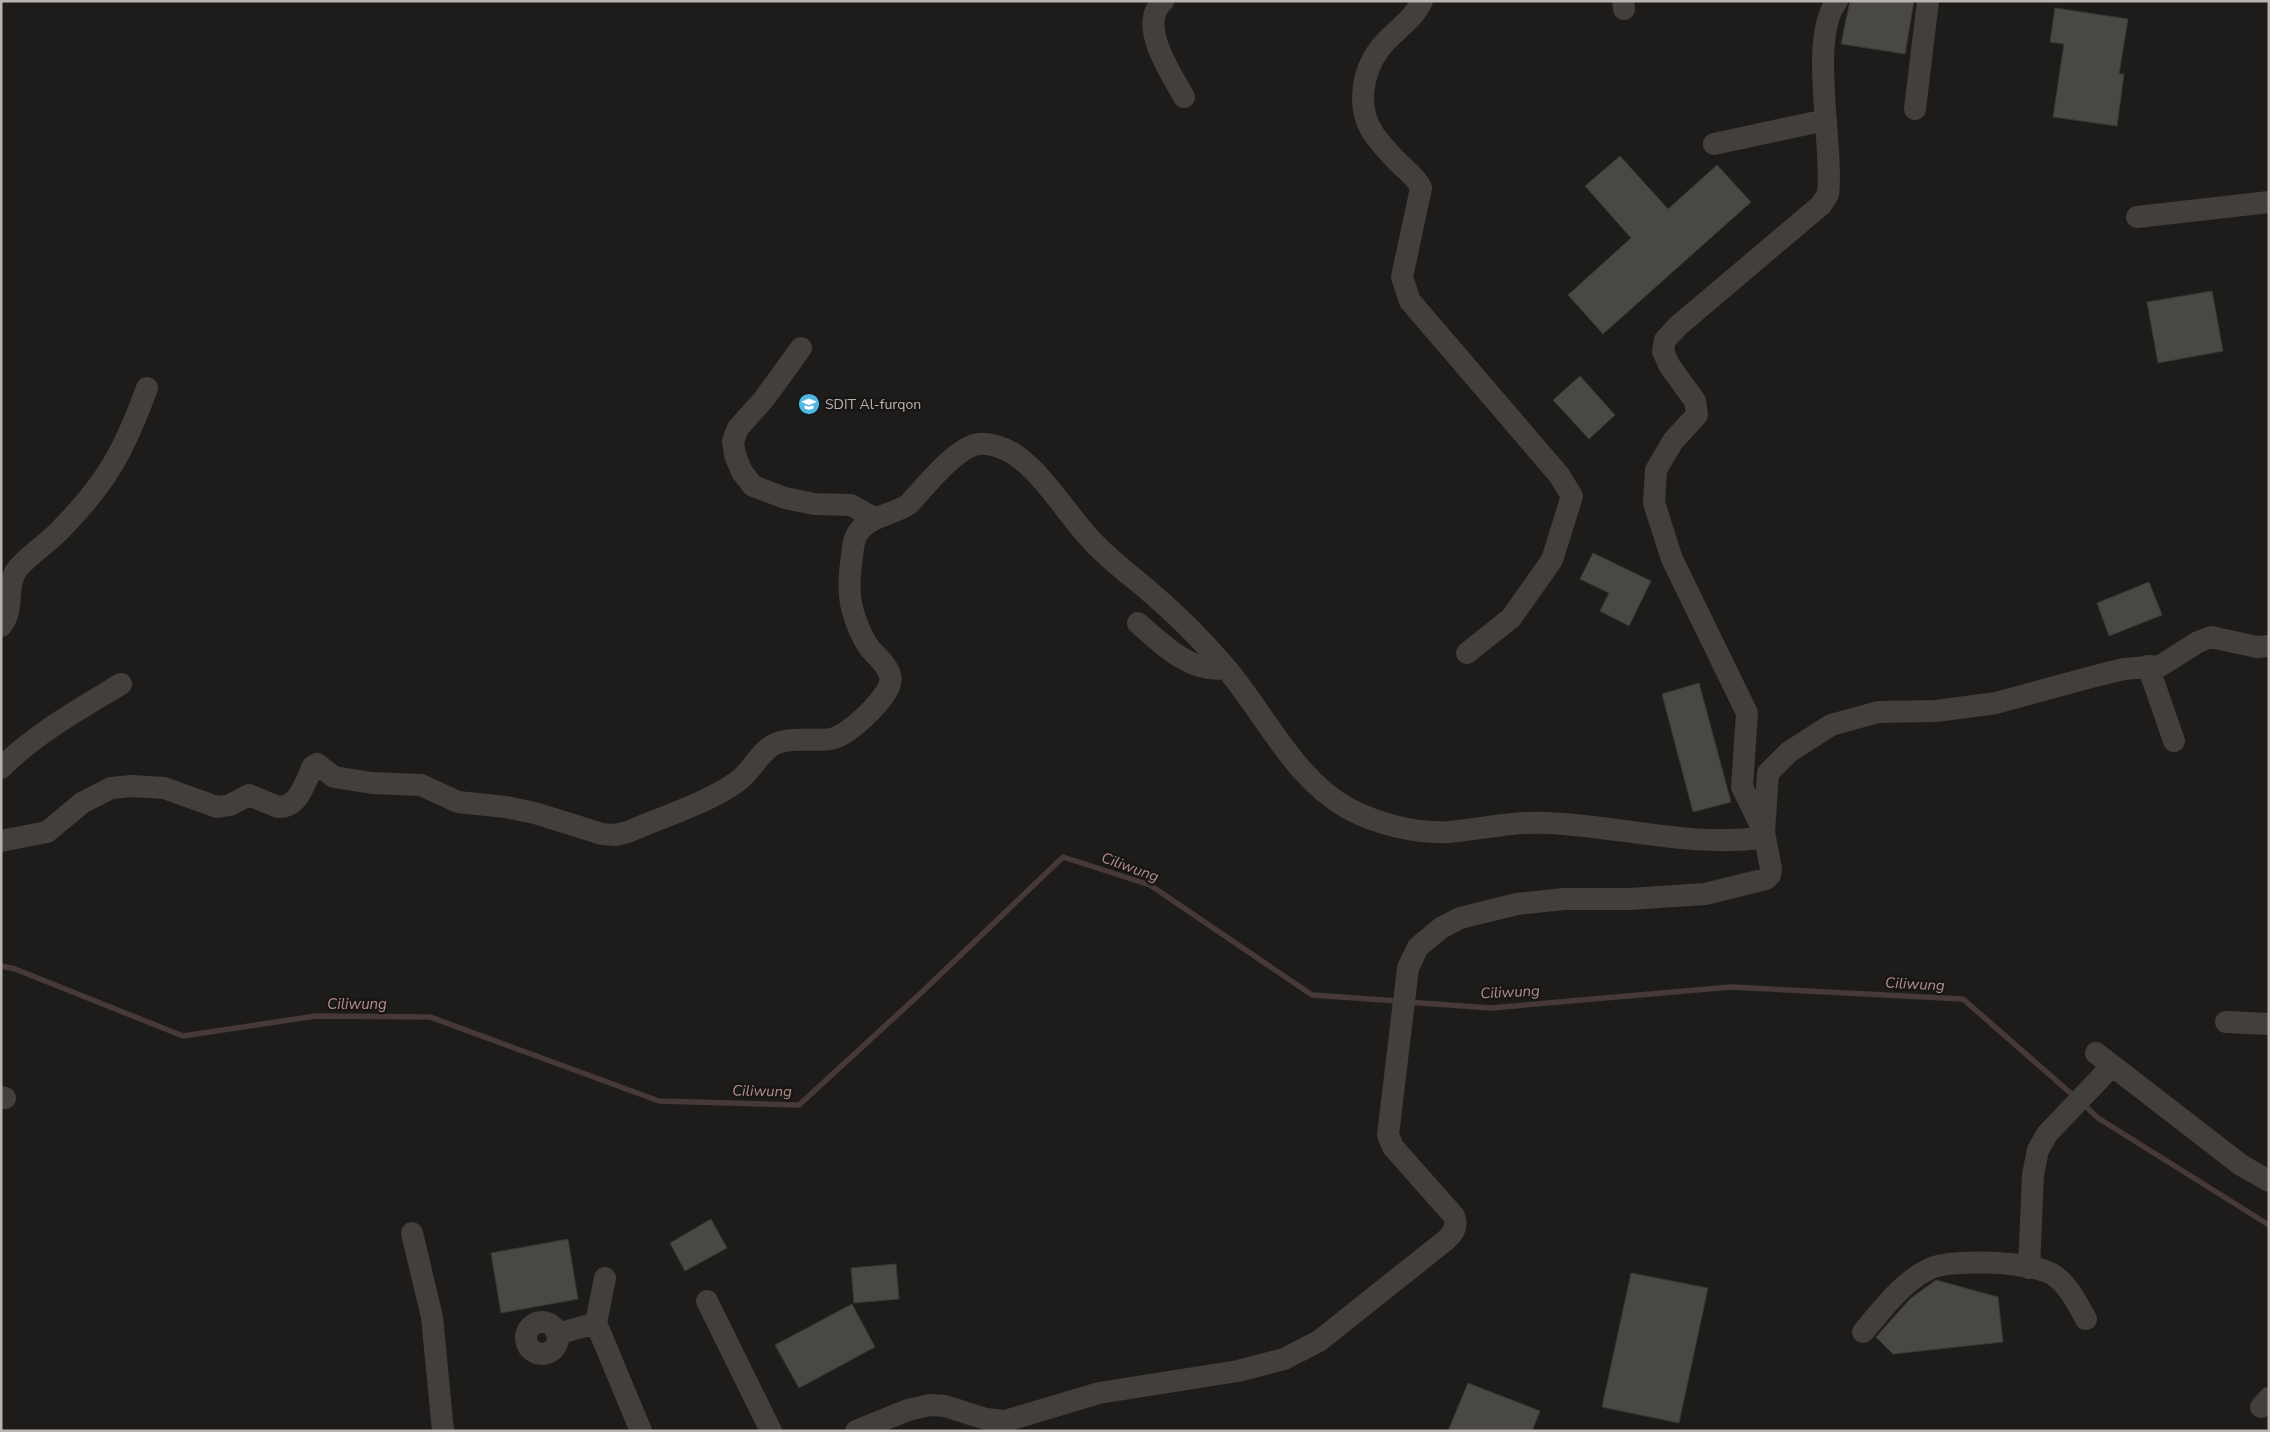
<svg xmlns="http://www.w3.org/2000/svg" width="2270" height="1432" viewBox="0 0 2270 1432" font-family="'Nunito Sans',sans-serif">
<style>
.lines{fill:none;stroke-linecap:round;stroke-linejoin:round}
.stream{stroke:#463937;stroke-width:5.5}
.building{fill:#4a4845;stroke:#393835}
.minor{stroke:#423f3c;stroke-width:22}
.labels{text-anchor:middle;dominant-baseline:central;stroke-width:5;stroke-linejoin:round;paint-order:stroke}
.poi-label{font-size:14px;fill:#bbb3af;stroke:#181716;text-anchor:start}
.water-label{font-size:15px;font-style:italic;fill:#b28d8a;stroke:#181716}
</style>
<rect width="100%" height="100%" fill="#1d1c1b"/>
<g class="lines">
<path class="stream" d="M1,966l14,3 168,67 133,-20 114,1 229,84 140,4 123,-113 141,-135 87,28 162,110 86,6
M1407,1002l84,6 240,-21 232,12 112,98
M2082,1103l16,15 171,107"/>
</g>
<path class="building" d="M1850,1h64l-9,53 -64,-10z
M2055,8l73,11 -9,55h5l-7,52 -64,-9 11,-73 -14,-2z
M1620,156l48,53 49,-44 34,37 -148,132 -35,-39 63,-57 -46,-52z
M2212,291l11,60 -65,12 -11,-61z
M1580,376l35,39 -26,24 -36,-39z
M1593,553l58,28 -22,45 -29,-15 9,-18 -29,-14z
M2149,582l13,33 -53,21 -12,-33z
M1699,683l32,119 -38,10 -31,-118z
M711,1219l16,29 -42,23 -15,-28z
M568,1239l10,60 -77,14 -10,-60z
M896,1264l3,35 -45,4 -3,-35z
M1631,1273l77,15 -29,135 -77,-16z
M1936,1280l62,17 5,45 -110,12 -17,-17 34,-38z
M852,1304l23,43 -76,41 -24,-43z
M1468,1383l72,28 -8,20h-84z"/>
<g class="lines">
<path class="minor" d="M1163,1c-26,24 8,72 21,96
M1422,1c-9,19 -28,30 -41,46 -20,25 -25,63 -6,89 8,10 17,21 26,29 7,7 16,13 20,23l-19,89 8,24 149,174 13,21 -20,64 -41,58 -44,35
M1623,1l1,8
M1915,109l13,-108
M1714,144l112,-24
M2137,217l132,-15
M801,348l-37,51 -26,29 -5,13 2,14 7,17 11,14 32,12 29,6 37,1 23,13
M1138,623c24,21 53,51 88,45
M1,626c14,-16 4,-42 17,-58 13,-15 32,-26 45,-41 45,-46 62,-79 84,-139
M2148,666l26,75
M1,768c35,-35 79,-59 120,-84
M1,841l46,-9 35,-29 29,-15 21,-2 32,2 53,19 13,-2 19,-10 29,12c21,1 27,-25 35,-41l4,-2 17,13 38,6 49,2 37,17 48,5 29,6 67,21 13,1 13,-3c36,-16 78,-28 110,-51 14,-10 21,-29 37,-37 18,-8 38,-2 56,-5 17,-3 55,-39 59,-56 4,-14 -15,-27 -22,-37 -5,-8 -10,-19 -13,-28 -7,-19 -6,-36 -4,-55 2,-11 1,-24 9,-33 13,-15 33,-15 49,-26 15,-16 48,-58 70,-60 11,-1 26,4 35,10 33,23 52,60 80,89 16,17 36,32 55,48 27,23 54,50 77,77 39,46 68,111 123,141 29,15 67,25 100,23 33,-3 65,-11 99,-9 71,3 141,24 212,15l4,-6 -22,-45 5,-74 -75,-154 -18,-56 2,-33 17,-29 24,-26 -2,-14 -26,-36 -6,-14 2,-11 13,-14 143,-121 7,-11c6,-48 -20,-156 9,-193
M2226,1022l43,2
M2096,1053l145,112 28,16
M1,1097l4,1
M412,1233l20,84 11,114
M2029,1268l4,-93 5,-25 9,-16 65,-68
M605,1278l-9,45 45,108
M707,1301l64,130
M526 1338a16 16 0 1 1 32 0a16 16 0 1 1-32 0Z
M1863,1332c20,-23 38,-49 66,-63 22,-11 106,-8 126,7 14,10 23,29 31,43
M557,1334l39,-11
M2261,1407l8,-9
M856,1431l52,-21 22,-5 15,1 41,13 19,2 94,-28 139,-22 46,-12 35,-18 127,-101c7,-6 12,-14 8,-24l-61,-69 -5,-12 20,-167 10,-21 23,-19 19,-10 57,-14 47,-5h65l76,-5 61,-15 4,-4 1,-6 -7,-37 4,-59 21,-21 42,-27 47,-13 58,-1 60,-8 103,-28 25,-6 36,-3 38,-24 13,-5 46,10 12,-1"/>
</g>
<defs>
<g id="school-disc" transform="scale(1.125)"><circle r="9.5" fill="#4eb8e2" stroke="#181716"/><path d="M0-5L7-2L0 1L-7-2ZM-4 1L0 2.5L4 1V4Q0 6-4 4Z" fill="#fff"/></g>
</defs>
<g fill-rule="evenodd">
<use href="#school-disc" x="809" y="404"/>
</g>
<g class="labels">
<g class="poi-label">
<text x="825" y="404">SDIT Al-furqon</text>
</g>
<g class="water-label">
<text transform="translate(1130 867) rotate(20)">Ciliwung</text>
<text transform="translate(1915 984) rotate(3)">Ciliwung</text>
<text transform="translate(1510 992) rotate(-3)">Ciliwung</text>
<text x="357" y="1004">Ciliwung</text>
<text transform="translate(762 1091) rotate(1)">Ciliwung</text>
</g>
</g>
<rect width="2270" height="1432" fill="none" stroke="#bbb3af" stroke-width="5"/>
</svg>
